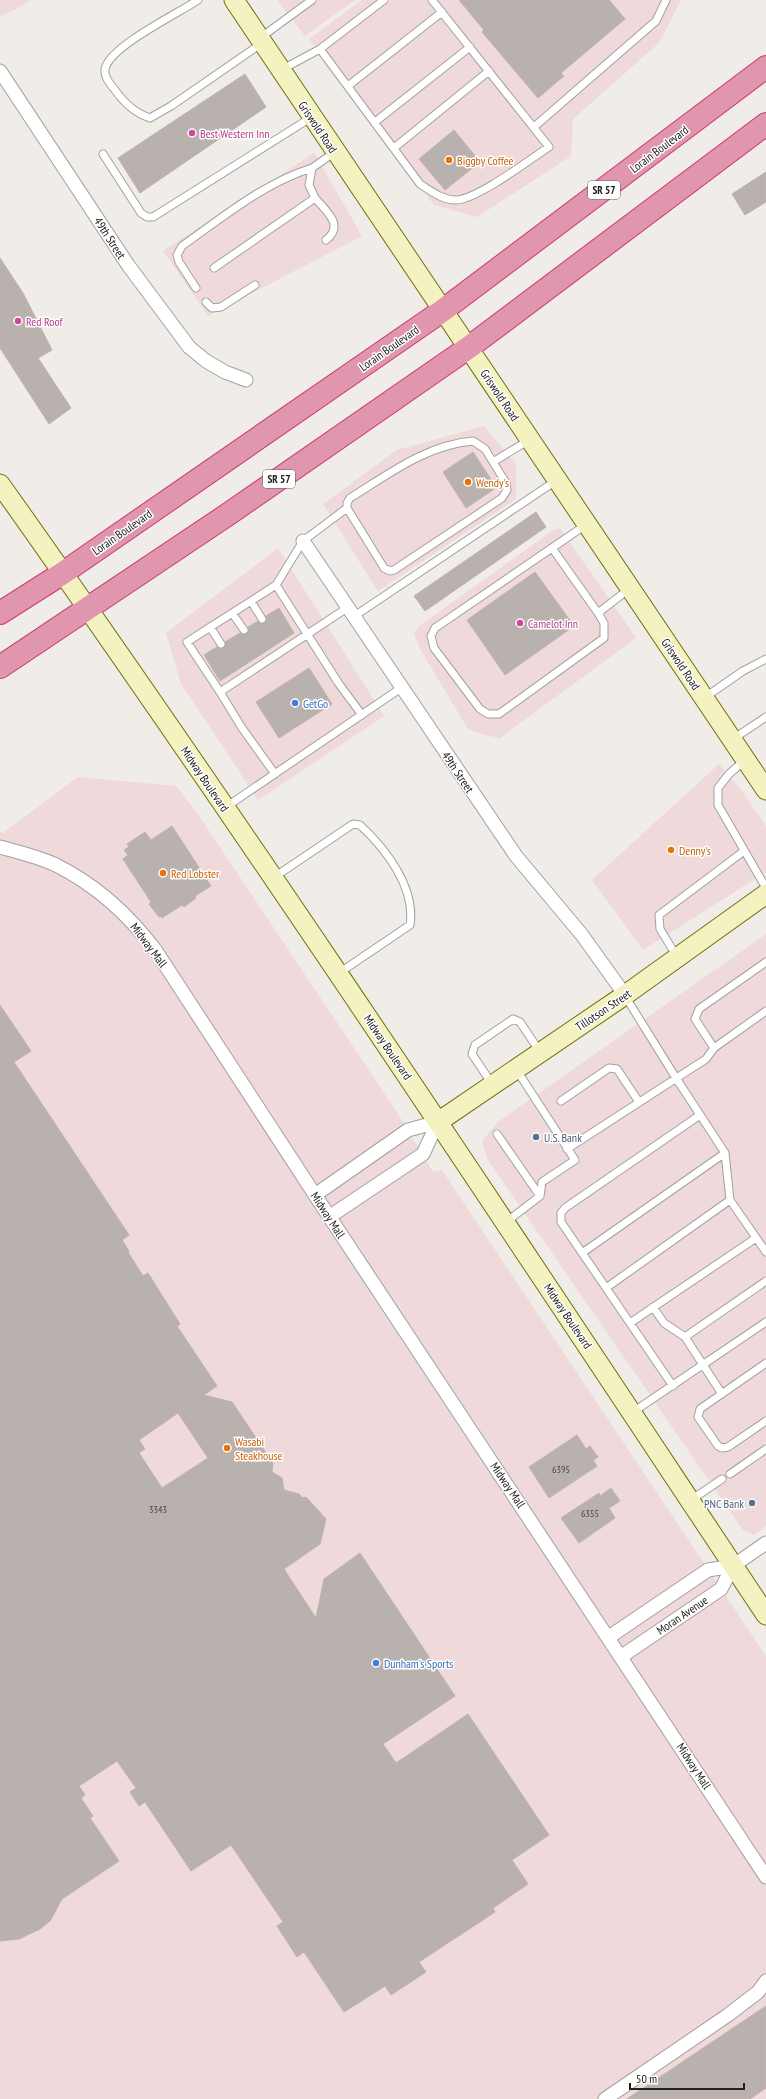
<svg xmlns="http://www.w3.org/2000/svg" width="766" height="2099" viewBox="0 0 766 2099" font-family="'PT Sans Narrow',sans-serif">
<style>
.commercial{fill:#efd9da}
.building{fill:#b9b1ad;stroke:#c1b2ab;fill-rule:evenodd}
.lines{fill:none;stroke-linecap:round;stroke-linejoin:round}
.lane-casing{stroke:#a1a1a1;stroke-width:9}
.street-casing{stroke:#a1a1a1;stroke-width:15}
.secondary-casing{stroke:#71710e;stroke-width:21}
.highway-casing{stroke:#cd367a;stroke-width:24}
.lane{stroke:#fff;stroke-width:7}
.street{stroke:#fff;stroke-width:13}
.secondary{stroke:#f5f2c1;stroke-width:19}
.highway{stroke:#e096ac;stroke-width:22}
.hotel-dot{fill:#d1479c;stroke:#fff;stroke-width:1.5}
.food-dot{fill:#e8710a;stroke:#fff;stroke-width:1.5}
.shop-dot{fill:#3f7fe0;stroke:#fff;stroke-width:1.5}
.service-dot{fill:#5c6f8a;stroke:#fff;stroke-width:1.5}
.labels{text-anchor:middle;dominant-baseline:central;stroke-width:3;stroke-linejoin:round;paint-order:stroke}
.number-label{font-size:10px;fill:#464443}
.shield{fill:#fff;stroke:#636363;stroke-width:1}
.shield-label{font-size:11px;font-weight:bold;fill:#202020}
.street-label{font-size:12px;fill:#202020;stroke:#fff}
.hotel-label{font-size:12px;fill:#b23c85;stroke:#fff;text-anchor:start}
.food-label{font-size:12px;fill:#c56008;stroke:#fff;text-anchor:start}
.shop-label{font-size:12px;fill:#366cbe;stroke:#fff;text-anchor:start}
.service-label{font-size:12px;fill:#4e5e75;stroke:#fff;text-anchor:start}
</style>
<rect width="100%" height="100%" fill="#f0ece8"/>
<path class="commercial" d="M0,0h30l-13,9 -17,7z
M277,0h78l-50,36z
M362,0h319l-22,43 -86,76 -2,37 -94,61 -43,-12 -125,-166z
M314,153l48,83 -154,80 -45,-65z
M484,426l32,38v35l-138,92 -55,-87 74,-54z
M560,528l76,110 -136,100 -15,-3 -17,-6 -48,-80 -6,-15 5,-8 133,-95z
M278,548l106,168 -126,84 -77,-116 -15,-51z
M719,764l20,23 27,39v46l-123,78 -51,-70z
M78,777l98,9 19,24 203,304 35,58 9,-2 324,486v443h-766v-1267l3,1z
M766,934v592l-12,9 -11,-5 -255,-370 -6,-19 16,-19z"/>
<path class="building" d="M459,0h150l16,19 -64,54 3,3 -26,22 -56,-66 2,-2z
M245,74l21,33 -126,86 -22,-35z
M454,130l26,32 -35,28 -26,-31z
M766,172v30l-21,13 -13,-21z
M0,258l23,35 29,57 -14,8 33,50 -22,16 -49,-76z
M473,452l21,32 -1,6 -27,18 -23,-36z
M536,512l10,15 -121,84 -11,-15z
M535,572l39,54 -69,49 -38,-55z
M279,608l15,25 -74,48 -16,-26 13,-8 6,1 2,-6 15,-9 7,1 1,-7 10,-6 4,3 3,-1 1,-7z
M309,668l23,36 -53,34 -23,-36z
M172,826l39,60 -16,10 1,2 -12,9 -2,-2 -20,13 -1,-2 -2,1 -10,-13 2,-2 -28,-43 5,-4 -4,-5 5,-3 -2,-3 18,-12 6,8z
M0,1005l31,46 -17,11 115,173 -7,5 7,11 -1,1 15,24 5,-3 32,51 -3,2 40,60 -13,9 28,7 41,61 -1,9 10,6 2,12 15,4 4,4 3,-1 20,22 -6,25 -36,25 32,49 8,-39 36,-26 95,143 -72,48 13,19 72,-49 81,121 -37,25 16,24 -35,24 2,4 -76,50 7,10 -35,23 -6,-9 -41,26 -40,-60 -7,5 -20,-31 6,-4 -52,-77 -40,26 -46,-69 -6,4 -9,-14 6,-4 -19,-27 -38,25 6,9 -4,3 12,18 -3,2 29,43 -57,38 -12,22 -10,8 -21,10 -19,2zM178,1413l30,45 -46,30 -23,-35 6,-4 -6,-9z
M577,1435l9,14 4,-3 8,11 -5,3 4,6 -48,32 -20,-31z
M611,1488l9,13 -11,7 6,10 -36,25 -18,-25 38,-25 1,3z
M766,2006v82l-16,11h-123z"/>
<g class="lines">
<g class="lane-casing">
<path id="lane" d="M198,0c-21,14 -83,44 -92,66 -4,9 4,18 9,24 9,13 20,23 35,28l21,-12 91,-63
M260,38l52,-38
M320,49l100,135c11,7 22,16 36,16 22,-1 73,-40 93,-53l-117,-147
M281,70l39,-21 64,-49
M348,86l94,-74
M375,122l95,-75
M534,127l122,-106 10,-21
M394,148l95,-77
M103,154l38,59 6,4h6l159,-100
M315,198c11,13 30,27 11,42
M214,268l101,-70 -6,-13 3,-17 23,-16
M196,288l-17,-26 -2,-7 5,-9c41,-29 82,-63 130,-78
M206,302l6,6 9,-1 34,-22
M473,441l12,8 21,34 1,7 -5,8 -108,72 -4,1 -6,-3 -37,-60v-5l3,-5c39,-24 76,-53 123,-57z
M493,462l36,-22
M587,524l-152,104 -4,8 3,12 46,61 8,5h11l105,-76v-15l-6,-10 31,-24
M552,548l46,65
M276,585l27,-44 44,-33
M251,601l11,18
M232,613l12,17
M353,617l204,-137
M210,627l11,17
M220,692l-33,-50 89,-57 63,99 23,31
M704,698l39,-27 23,-12
M733,739l33,-22
M745,760l-16,14 -11,14v17l48,83
M275,774l-33,-46 -22,-36 127,-84
M226,807l175,-119
M273,878l80,-54 7,1c26,24 56,63 50,100l-71,48
M677,957l-17,-28 -1,-14 85,-64
M625,996l51,82 49,75 5,47 36,52
M714,1048l-19,-29 4,-10 67,-47
M492,1084l-20,-30 3,-9 38,-26 7,3 20,30
M561,1101l48,-33 8,1 22,33
M497,1134l43,62
M567,1149l139,-90 8,-11 52,-37
M505,1223l35,-27 2,-14 33,-22 -59,-91
M582,1253l143,-100
M606,1288l124,-88
M653,1307l11,16 21,14 37,57
M630,1323l126,-85
M685,1337l81,-56
M766,1363l-66,46 -2,8 20,29 4,2 6,-1 38,-26
M673,1386l-112,-164v-9l4,-5 135,-93
M633,1412l133,-90
M730,1474l36,-25
M691,1500l31,-21"/>
</g>
<g class="street-casing">
<path id="street" d="M0,71l128,194 61,82 17,14 19,11 21,8
M303,541l213,315 66,79 43,60
M0,847c18,5 39,10 56,18 40,20 73,50 100,86l159,244 451,682
M315,1195l93,-65 30,-8
M329,1217l94,-63 15,-32
M609,1637l99,-67 25,-4 33,-23
M622,1656l99,-67 12,-23
M605,2099l123,-84 30,-23 8,-11"/>
</g>
<g class="secondary-casing">
<path id="secondary" d="M234,0l532,790
M0,484c264,372 514,752 766,1131
M438,1122l187,-127 141,-101"/>
</g>
<g class="highway-casing">
<path id="highway" d="M0,613l63,-40 379,-262 324,-244
M0,667l230,-154 238,-165 298,-224"/>
</g>
<use href="#lane" class="lane"/>
<use href="#street" class="street"/>
<use href="#secondary" class="secondary"/>
<use href="#highway" class="highway"/>
</g>
<g class="hotel-dot">
<circle cx="192" cy="133" r="4"/>
<circle cx="18" cy="321" r="4"/>
<circle cx="520" cy="623" r="4"/>
</g>
<g class="food-dot">
<circle cx="449" cy="160" r="4"/>
<circle cx="468" cy="482" r="4"/>
<circle cx="671" cy="850" r="4"/>
<circle cx="163" cy="873" r="4"/>
<circle cx="227" cy="1448" r="4"/>
</g>
<g class="shop-dot">
<circle cx="295" cy="703" r="4"/>
<circle cx="376" cy="1663" r="4"/>
</g>
<g class="service-dot">
<circle cx="536" cy="1137" r="4"/>
<circle cx="752" cy="1503" r="4"/>
</g>
<g class="labels">
<g class="number-label">
<text x="561" y="1469">6395</text>
<text x="158" y="1509">3343</text>
<text x="590" y="1513">6355</text>
</g>
<g class="shield">
<rect x="588" y="181" width="32" height="18" rx="3"/>
<rect x="263" y="470" width="32" height="18" rx="3"/>
</g>
<g class="shield-label">
<text x="604" y="190">SR 57</text>
<text x="279" y="479">SR 57</text>
</g>
<g class="street-label">
<text transform="translate(318 127) rotate(56)">Griswold Road</text>
<text transform="translate(659 149) rotate(-37)">Lorain Boulevard</text>
<text transform="translate(110 238) rotate(57)">49th Street</text>
<text transform="translate(389 348) rotate(-35)">Lorain Boulevard</text>
<text transform="translate(500 395) rotate(56)">Griswold Road</text>
<text transform="translate(122 532) rotate(-35)">Lorain Boulevard</text>
<text transform="translate(681 664) rotate(56)">Griswold Road</text>
<text transform="translate(458 772) rotate(56)">49th Street</text>
<text transform="translate(205 779) rotate(56)">Midway Boulevard</text>
<text transform="translate(149 945) rotate(53)">Midway Mall</text>
<text transform="translate(603 1010) rotate(-34)">Tillotson Street</text>
<text transform="translate(388 1047) rotate(56)">Midway Boulevard</text>
<text transform="translate(328 1215) rotate(57)">Midway Mall</text>
<text transform="translate(568 1316) rotate(56)">Midway Boulevard</text>
<text transform="translate(508 1485) rotate(56)">Midway Mall</text>
<text transform="translate(682 1615) rotate(-34)">Moran Avenue</text>
<text transform="translate(694 1766) rotate(57)">Midway Mall</text>
</g>
<g class="hotel-label">
<text x="200" y="133">Best Western Inn</text>
<text x="26" y="321">Red Roof</text>
<text x="528" y="623">Camelot Inn</text>
</g>
<g class="food-label">
<text x="457" y="160">Biggby Coffee</text>
<text x="476" y="482">Wendy's</text>
<text x="679" y="850">Denny's</text>
<text x="171" y="873">Red Lobster</text>
<text x="235" y="1441">Wasabi<tspan x="235" dy="14">Steakhouse</tspan></text>
</g>
<g class="shop-label">
<text x="303" y="703">GetGo</text>
<text x="384" y="1663">Dunham's Sports</text>
</g>
<g class="service-label">
<text x="544" y="1137">U.S. Bank</text>
<text x="744" y="1503" text-anchor="end">PNC Bank</text>
</g>
</g>
<path d="M630 2083v6h114v-6" fill="none" stroke="#202020" stroke-width="2"/>
<text x="636" y="2083" font-size="12" fill="#202020" stroke="#ffffff" stroke-width="3" paint-order="stroke">50 m</text>
</svg>
